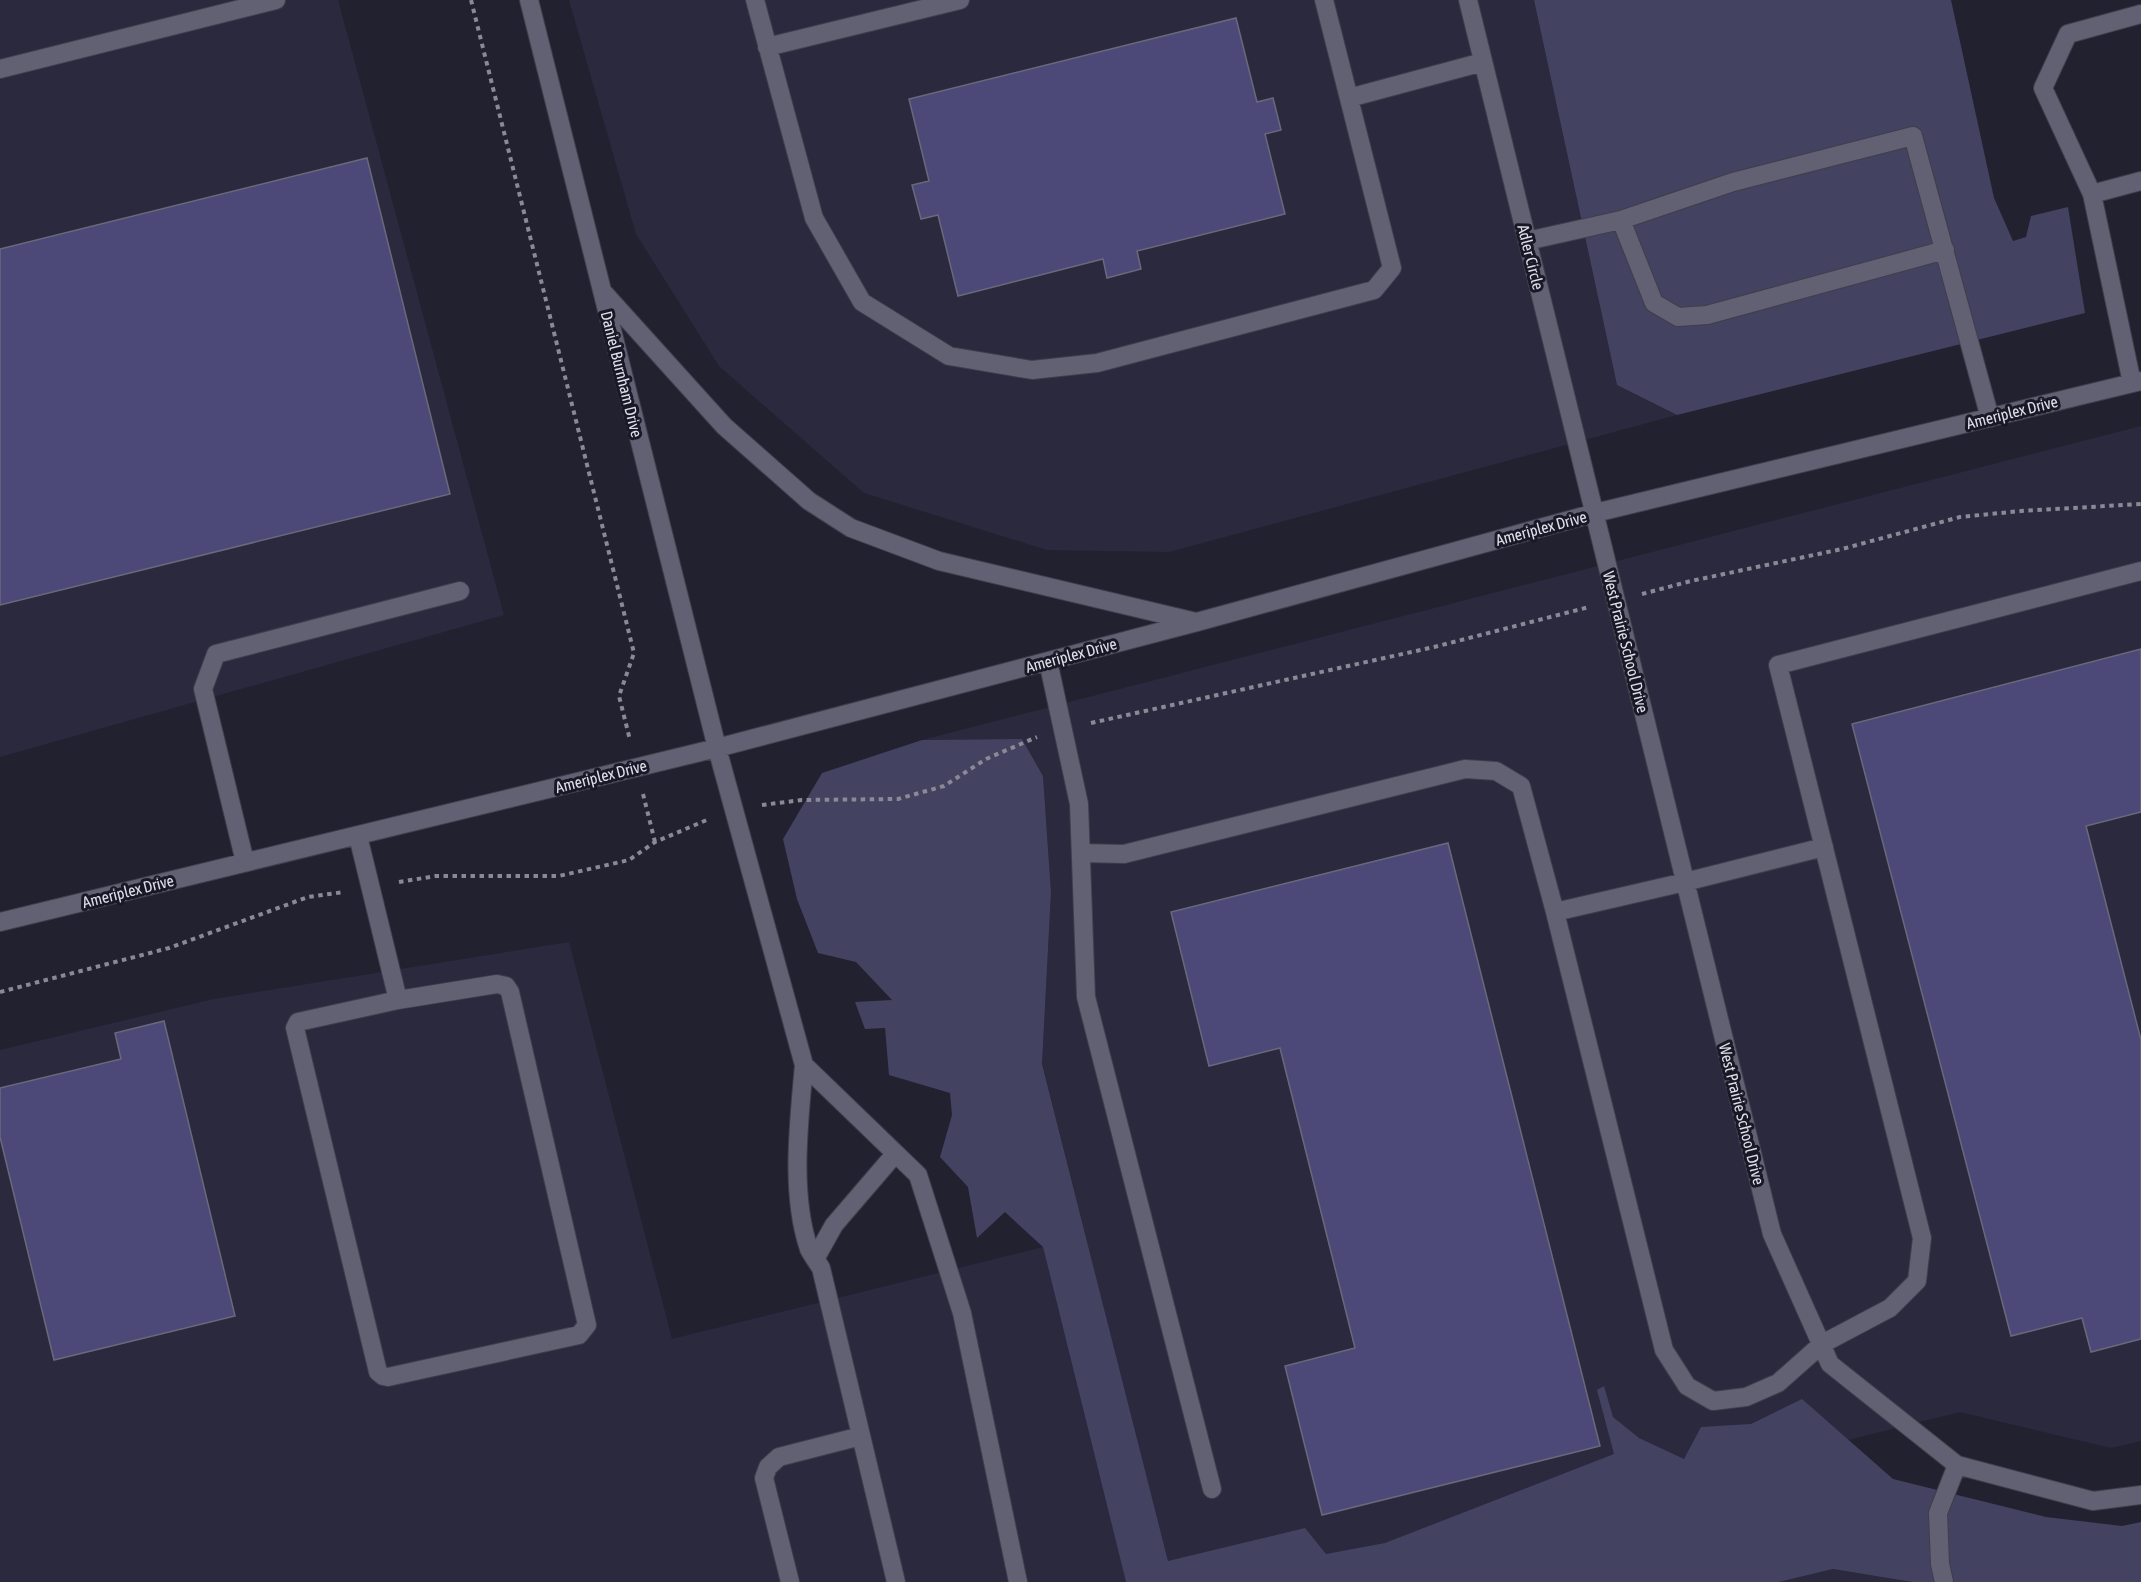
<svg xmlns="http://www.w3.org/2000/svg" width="2141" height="1582" viewBox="0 0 2141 1582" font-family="'Asap Condensed',sans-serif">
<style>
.built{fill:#2a293e}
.green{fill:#444261}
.building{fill:#4c4877;stroke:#69697b;stroke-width:1.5}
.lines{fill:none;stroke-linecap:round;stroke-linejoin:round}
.minor-casing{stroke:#3f3e4a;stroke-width:20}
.path{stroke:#8a8995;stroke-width:4;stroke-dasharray:4.5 4.5;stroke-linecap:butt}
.minor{stroke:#626173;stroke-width:18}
.labels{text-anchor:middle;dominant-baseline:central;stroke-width:6;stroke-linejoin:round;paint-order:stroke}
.street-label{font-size:16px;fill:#e0dfea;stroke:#191826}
</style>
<rect width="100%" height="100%" fill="#222130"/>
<path class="built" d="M0,0h338l166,615 -504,142z
M569,0h965l83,385 60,30 -508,137 -122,-2 -183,-57 -145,-127 -83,-132z
M2141,426v1015l-30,7 -151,-36 -112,28 -546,142 -134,-21 -126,-497 9,-172 -8,-116 -21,-37 -100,1z
M569,942l103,397 371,-92 83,335h-1126v-532l214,-51z
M1833,1569l79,13h-133z"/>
<path class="green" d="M1534,0h417l43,198 19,43 13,-4 5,-21 37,-9 17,106 -408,102 -60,-30z
M1022,739l21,37 8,116 -9,172 126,497 137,-33 21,26 59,-11 229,-89 -17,-64 7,-4 9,31 26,21 45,21 17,-32 50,-3 51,-25 91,80 153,38 76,9 19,-4v60h-229l-79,-13 -54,13h-653l-83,-335 -38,-35 -28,26 -9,-51 -28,-30 12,-42 -2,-22 -61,-18 -4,-47 -20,1 -10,-27 37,-2 -36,-38 -38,-9 -21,-54 -14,-60 39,-66 100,-33z"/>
<path class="building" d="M1236,18l21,84 16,-4 8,32 -16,4 20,80 -148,37 4,18 -34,9 -4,-19 -145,37 -20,-81 -17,4 -9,-34 17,-4 -20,-82z
M367,158l83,336 -450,111v-356z
M2141,649v163l-55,14 55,214v299l-50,13 -9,-34 -71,18 -159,-612z
M1448,843l152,603 -278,69 -37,-149 70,-18 -75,-300 -71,18 -38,-154z
M164,1021l71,295 -181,44 -54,-223v-49l121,-29 -6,-26z"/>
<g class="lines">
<g class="minor-casing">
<path id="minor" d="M529,0l188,748 87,317 114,110 44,138 56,269
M755,0l59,218 48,84 87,54 83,14 65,-7 277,-73 18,-22 -68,-268
M1468,0l304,1234 58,130 127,101 136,36 48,-6
M767,47l193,-47
M0,69l276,-69
M1349,98l134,-36
M2092,194l49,-13
M1621,220l33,83 24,14 29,-2 238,-65
M1527,241l94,-21 112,-38 180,-46 77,282
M603,292l121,134 85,75 42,27 88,33 257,61
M2132,383l-40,-189 -49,-106 25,-54 73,-20
M1048,661l31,143 7,193 126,492
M358,836l40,164 99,-16 9,2 4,6 77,333 -8,10 -191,42 -5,-1 -5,-4 -83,-344 3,-6 100,-22
M1081,853l43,1 341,-85 31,2 25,15 34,126 109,438 23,36 26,15 33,-4 32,-14 44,-39 68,-36 27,-27 5,-43 -144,-573 363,-94
M245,862l-42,-173 13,-35 244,-63
M1555,912l130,-30 139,-35
M0,922l717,-174 480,-126 398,-109 546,-132
M804,1065c-5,57 -14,128 5,184 3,6 8,13 12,19l75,314
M815,1259l19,-34 61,-71
M790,1582l-26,-104 4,-11 11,-10 82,-21
M1944,1582l-4,-18 -2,-51 19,-48"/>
</g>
<path class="path" d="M471,0l163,653 -15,43 11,44
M1642,594l49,-13 151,-32 118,-32 61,-6 120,-7
M1091,723l343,-76 155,-40
M643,794l12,48
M762,805l40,-5 96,-1 46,-13 42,-27 51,-22
M399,882l37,-6h123l70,-16 26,-18 54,-23
M0,992l169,-44 139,-51 36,-5"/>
<use href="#minor" class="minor"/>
</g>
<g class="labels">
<g class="street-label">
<text transform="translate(1531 257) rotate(76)">Adler Circle</text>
<text transform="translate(622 374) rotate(76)">Daniel Burnham Drive</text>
<text transform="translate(2012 412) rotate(-14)">Ameriplex Drive</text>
<text transform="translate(1541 528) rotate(-15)">Ameriplex Drive</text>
<text transform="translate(1626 642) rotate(76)">West Prairie School Drive</text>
<text transform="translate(1071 655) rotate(-15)">Ameriplex Drive</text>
<text transform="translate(601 776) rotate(-14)">Ameriplex Drive</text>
<text transform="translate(128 891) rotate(-14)">Ameriplex Drive</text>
<text transform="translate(1742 1114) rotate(76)">West Prairie School Drive</text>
</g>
</g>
</svg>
